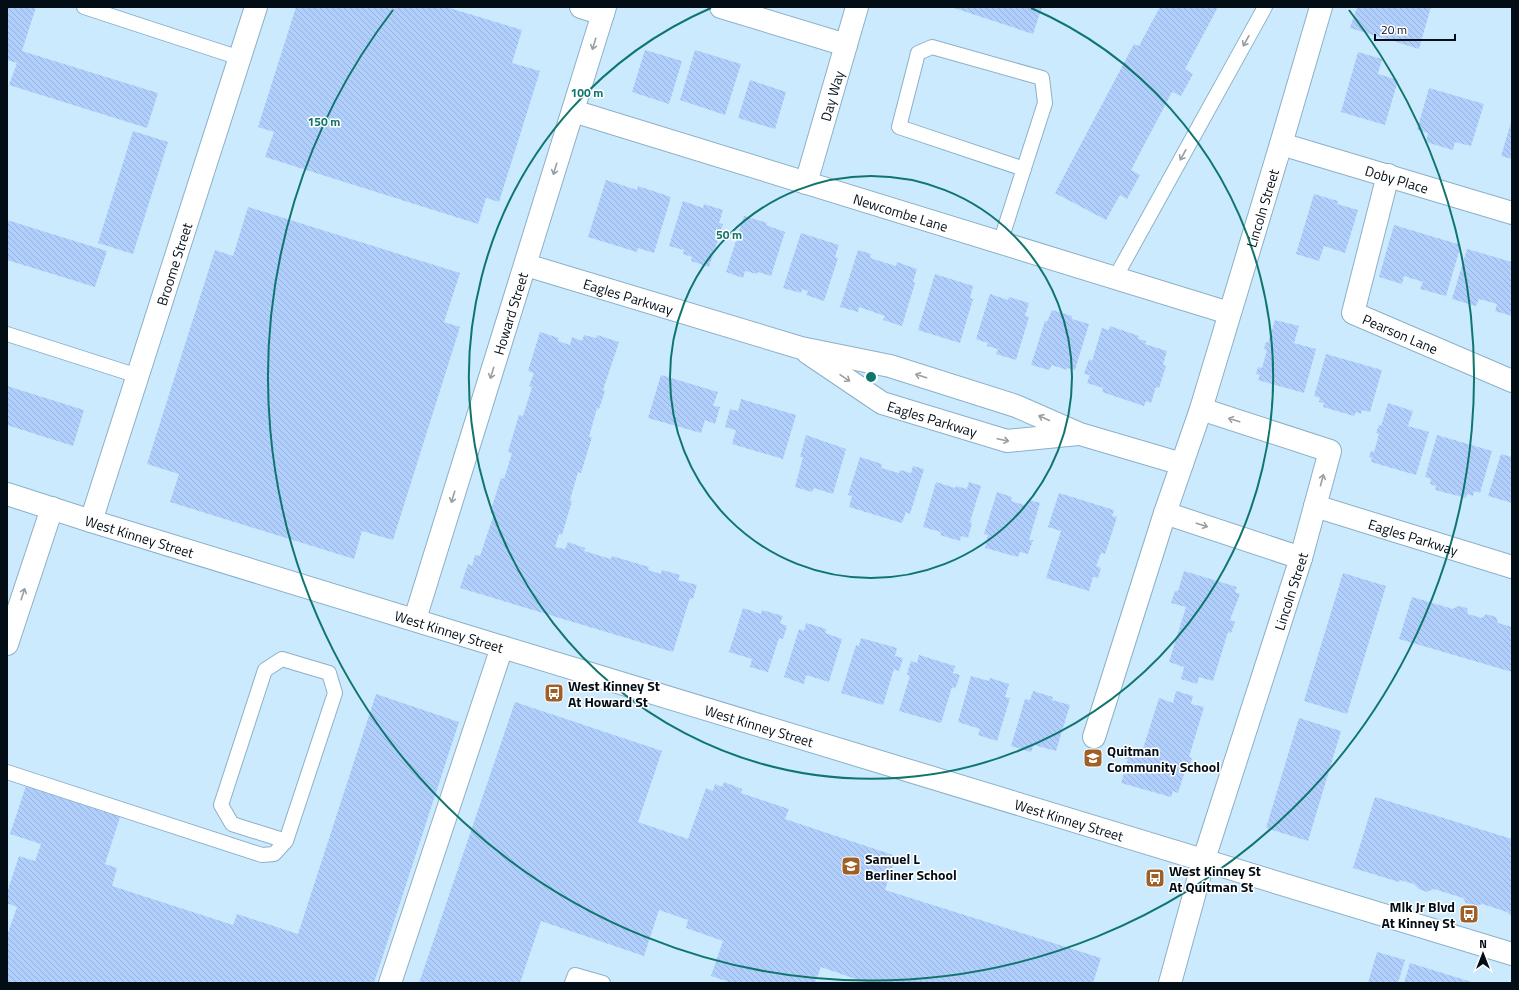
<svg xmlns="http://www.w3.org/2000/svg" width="1519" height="990" viewBox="0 0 1519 990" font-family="'Titillium Web',sans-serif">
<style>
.building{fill:url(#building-back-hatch)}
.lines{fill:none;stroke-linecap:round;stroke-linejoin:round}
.service-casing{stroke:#8cb0c8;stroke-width:16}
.minor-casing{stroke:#8cb0c8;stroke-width:24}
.tertiary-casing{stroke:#8cb0c8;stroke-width:24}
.service{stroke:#fff;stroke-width:14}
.minor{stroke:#fff;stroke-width:22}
.tertiary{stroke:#fff;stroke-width:22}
.oneway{stroke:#9a9ea2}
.ring{fill:none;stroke:#0f766e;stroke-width:2}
.labels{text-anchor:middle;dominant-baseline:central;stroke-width:3;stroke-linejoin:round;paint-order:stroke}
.street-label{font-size:14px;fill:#020d16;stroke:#fff}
.poi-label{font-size:14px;font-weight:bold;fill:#020d16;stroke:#fff;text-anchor:start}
.centre{fill:#0f766e;stroke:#fff;stroke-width:2}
.ring-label{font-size:12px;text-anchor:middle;font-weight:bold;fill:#0f766e;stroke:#fff;stroke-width:3;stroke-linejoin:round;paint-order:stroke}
</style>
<defs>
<pattern id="building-back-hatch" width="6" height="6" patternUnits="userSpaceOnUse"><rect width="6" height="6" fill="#b1cffc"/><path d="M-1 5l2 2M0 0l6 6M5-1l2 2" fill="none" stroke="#97b1d7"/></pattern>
</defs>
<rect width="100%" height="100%" fill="#cceafe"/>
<path class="building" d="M7,7h29l-14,44 136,42 -11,35 -138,-43 8,-22 -10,-3z
M296,7h150l76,23 -10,33 28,8 -41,131 -13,-4 -8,26 -213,-67 9,-25 -16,-5z
M951,7h91l-9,27z
M1160,7h58l-33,62 8,5 -12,22 -9,-4 -41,78 9,5 -13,24 -7,-4 -14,25 -51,-27 79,-149 5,2z
M1357,7h74l-12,42 -69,-21z
M645,50l37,11 -13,43 -37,-12z
M695,50l46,14 -16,51 -45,-15z
M1358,52l24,7 -4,15 20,6 -13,45 -44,-13z
M750,80l36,12 -11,37 -37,-11z
M1429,88l55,16 -13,42 -16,-4 -2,8 -27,-8 2,-9 -11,-3z
M1512,119v40l-11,-3z
M133,131l35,11 -35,112 -35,-11z
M606,180l31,10 1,-4 33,11 -17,56 -16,-5 -1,4 -49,-15z
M1314,194l24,7 -1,3 21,6 -13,43 -21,-7 -5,15 -23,-7z
M683,201l20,7 1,-4 19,6 -4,13 4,1 -14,43 -18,-6 1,-4 -9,-3 1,-4 -15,-4z
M248,207l212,66 -16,49 16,5 -67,213 -31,-9 -8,28 -184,-57 9,-28 -32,-10 68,-214 18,6z
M744,216l23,7 -1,2 19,7 -14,44 -13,-4 -1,2 -12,-3 -2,7 -17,-6z
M7,220l100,31 -12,36 -88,-27z
M1394,225l67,20 -15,51 -26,-7 3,-7 -19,-6 -2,8 -23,-7z
M801,233l38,12 -4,12 3,1 -14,43 -18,-6 2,-4 -6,-2 -1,4 -18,-5z
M1467,249l45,13v54l-17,-5 2,-7 -18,-5 -3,7 -24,-7z
M858,250l13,4 -1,4 26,8 1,-4 20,7 -4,13 2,1 -13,43 -19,-6 2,-4 -26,-9 -1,5 -18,-5z
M935,274l38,12 -3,12 3,1 -13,44 -42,-13z
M990,294l18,6 1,-3 20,6 -4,13 4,1 -13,43 -20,-6 2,-5 -11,-3 1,-3 -12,-4z
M1052,310l20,6v3l17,5 -14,46 -8,-2v2l-15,-5 -3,5 -18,-5 14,-44 2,1z
M1275,320l24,6 -5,17 22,6 -12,44 -46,-13 2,-5 -4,-1 2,-7 4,1 5,-18 -3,-1 2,-7 2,1z
M1110,326l29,10 -1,3 8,2 -1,3 22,7 -4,14 3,1 -7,22 -3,-1 -5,16 -5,-2 -2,5 -42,-14 1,-4 -16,-5 3,-8 -6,-1 5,-15 3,2 10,-33 7,2z
M540,332l19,6 -1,3 12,4 2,-8 10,4 2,-6 12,3 1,-3 22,7 -16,48 2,1 -6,18 -2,-1 -8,29h3l-11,36 -3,-1 -8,28 2,1 -10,34 -3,-1 -4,13 10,2 3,-7 17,6 -1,3 27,8 1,-3 37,11 -1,3 13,4 1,-4 18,5 -2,5 19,5 -4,14 -3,-1 -17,54 -213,-64 8,-24 4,2 3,-11 5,1 14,-42 -4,-1 11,-35 3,1 8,-26 -4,-1 11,-37 4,1 9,-29 -3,-1 5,-13 -6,-2z
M1326,354l56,16 -12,42 -8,-2 -1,4 -5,-2 -2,4 -31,-9 1,-4 -5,-1 1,-4 -6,-2z
M661,375l57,17 -5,14 7,1 -5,17 -10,-4 -4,13 -53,-15z
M7,386l77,24 -11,36 -66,-21z
M741,399l55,16 -13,44 -51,-15 4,-14 -11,-3 5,-18 8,2z
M1388,403l25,8 -5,15 21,6 -13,43 -45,-13 1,-4 -3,-1 2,-6 3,1 5,-18 -3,-1 3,-8 2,1z
M806,435l40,14 -13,45 -19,-6 -2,4 -17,-5 8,-30h-3z
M1437,435l55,16 -12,42 -6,-2 -1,5 -6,-2 -1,4 -31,-8 1,-4 -6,-2 1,-5 -6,-2z
M1501,454l11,3v46l-24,-7z
M860,457l22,7 -1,4 18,5 1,-3 11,3 2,-7 11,3 -14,45 -4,-2 -4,11 -53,-16 3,-11 -4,-1z
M936,482l19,6 1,-2 11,3 2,-7 12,4 -11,36 2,1 -4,15 -7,-2 -1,5 -20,-6 1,-3 -18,-5z
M997,492l15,5 -1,4 16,5 2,-6 11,3 -11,37h4l-5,14 -8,-2 -2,5 -33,-9 3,-13 -4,-1z
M1059,493l55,17 -2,6 5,1 -12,37 -4,-1 -5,13 5,2 -3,10 -5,-1 -4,14 -43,-13 15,-47 -13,-4z
M1184,571l53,16 -2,5 5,2 -10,26 5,2 -4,11 -3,-1 -15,49 -14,-4 -2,7 -16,-5 3,-12 -15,-5 17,-55 -15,-4 4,-12h3z
M1343,573l43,13 -39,128 -43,-13z
M1412,597l41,12 5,-3 9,2 1,6 14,4 4,-4 10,3 2,6 14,4v45l-113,-33z
M743,608l18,6 1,-4 21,6 -3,7 7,3 -4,13 -4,-1 -11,34 -18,-5 2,-8 -23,-7z
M806,623l20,6 -1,4 17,6 -13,43 -23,-7 -2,9 -20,-7 15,-48 5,2z
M861,638l36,10 -2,8 8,2 -4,13 -5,-2 -11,36 -42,-12 15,-48 3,1z
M919,655l36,11 -2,7 7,2 -5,14 -3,-2 -11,36 -42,-12 11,-35 -3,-2 4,-13 6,2z
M971,676l18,5 1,-3 19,6 -4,13 5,1 -13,43 -19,-6 2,-6 -22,-7z
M1033,691l20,6 -1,3 18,5 -14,46 -22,-6 -3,7 -20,-6 14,-47 5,1z
M1176,691l17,5 -2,8 13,3 -15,50 3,1 -3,11 -3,-1 -8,25 -5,-2 -2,6 -50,-14 7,-24h-3l3,-12 14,5 17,-54 14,5z
M376,694l83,28 -85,261h-367v-47l10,-29 -10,-4v-10l12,-37 16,5 6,-17 -31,-10 16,-48 94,31 -15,47 12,4 -5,18 121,39 4,-11 61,20z
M515,702l147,49 -24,71 50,17 18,-51 7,3 2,-7 7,3 2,-5 18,7 -1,4 48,16 -4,10 111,37 -11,34 216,68 -8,25h-226l-46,-16 -6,16h-83l-21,-7 12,-35 -37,-13 2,-8 -29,-10 -15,46 -103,-35 -21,62h-101z
M1299,718l42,13 -33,110 -42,-13z
M1375,797l137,42v78l-5,-5 -25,-8 -5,2 -11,-3 -3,-5 -29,-9 -7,3 -8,-3 -5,-5 -14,-4 -1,2 -46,-14z
M1377,952l28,8 -7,23h-30z
M1410,963l65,20h-71z"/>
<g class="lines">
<g class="service-casing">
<path id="service" d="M84,7l156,51
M1000,243l45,-140 -3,-25 -110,-31 -14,6 -19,74 125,42
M1115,278l150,-271
M7,334l131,42
M7,772l255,83 12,-1 12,-13 49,-148 -6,-20 -47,-14 -17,11 -44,135 11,19 54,17
M572,983l3,-8 28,8"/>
</g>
<g class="minor-casing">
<g id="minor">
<path d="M581,7l22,7"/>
<path d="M721,7l125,38"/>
<path id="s1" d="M573,111l656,202"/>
<path id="s2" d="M1281,144l231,69"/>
<path id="s3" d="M1388,175l-35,138 159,68"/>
<path id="s4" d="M806,183l51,-176"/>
<path id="s5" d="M526,265l275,83 89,18 126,40 64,28 102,30"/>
<path id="s6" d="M808,353l74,50 125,38 71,-7"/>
<path id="s7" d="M1315,506l197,61"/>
<path d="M1165,513l136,45"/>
<path id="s8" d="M91,521l165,-514"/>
<path id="s9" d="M415,619l190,-612"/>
<path d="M7,644l45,-136"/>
<path id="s10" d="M1094,737l71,-224 36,-104 80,-265 40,-137"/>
<path d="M390,983l112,-336"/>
<path id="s11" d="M1170,983l34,-124 97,-301 29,-107 -129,-42"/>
</g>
</g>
<g class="tertiary-casing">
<g id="tertiary">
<path id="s12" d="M7,494l84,27 411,126 1010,307"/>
</g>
</g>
<use href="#service" class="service"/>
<use href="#minor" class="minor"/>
<use href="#tertiary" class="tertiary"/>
</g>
<defs><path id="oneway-shaft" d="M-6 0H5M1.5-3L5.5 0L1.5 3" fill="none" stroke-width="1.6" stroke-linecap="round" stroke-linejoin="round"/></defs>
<g class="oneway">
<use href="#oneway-shaft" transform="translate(1246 41) rotate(119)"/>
<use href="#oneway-shaft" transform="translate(594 44) rotate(107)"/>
<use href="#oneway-shaft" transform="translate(1183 155) rotate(119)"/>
<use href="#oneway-shaft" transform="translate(555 169) rotate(107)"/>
<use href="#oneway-shaft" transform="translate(492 373) rotate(107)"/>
<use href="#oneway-shaft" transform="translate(921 376) rotate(-162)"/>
<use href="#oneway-shaft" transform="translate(845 378) rotate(34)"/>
<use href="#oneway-shaft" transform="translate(1044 418) rotate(-156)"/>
<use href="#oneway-shaft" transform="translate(1234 420) rotate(-162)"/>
<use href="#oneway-shaft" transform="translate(1003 440) rotate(12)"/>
<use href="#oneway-shaft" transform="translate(1322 480) rotate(-75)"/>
<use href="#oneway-shaft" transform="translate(453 497) rotate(107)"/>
<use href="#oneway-shaft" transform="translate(1202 525) rotate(18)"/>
<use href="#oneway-shaft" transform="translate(23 594) rotate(-72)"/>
</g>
<g class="ring">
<circle cx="871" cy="377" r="201"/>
<path d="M1031 8A402 402 0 1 1 711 8"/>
<path d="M1349 10A603 603 0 1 1 393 10"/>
</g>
<defs>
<g id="bus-square" transform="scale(1)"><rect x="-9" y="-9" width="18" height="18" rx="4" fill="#9f6028" stroke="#fff"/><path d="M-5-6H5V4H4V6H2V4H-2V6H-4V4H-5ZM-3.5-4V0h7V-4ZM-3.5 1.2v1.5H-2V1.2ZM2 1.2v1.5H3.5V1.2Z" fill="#fff"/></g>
<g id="school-square" transform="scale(1)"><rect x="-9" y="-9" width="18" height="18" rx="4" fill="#9f6028" stroke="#fff"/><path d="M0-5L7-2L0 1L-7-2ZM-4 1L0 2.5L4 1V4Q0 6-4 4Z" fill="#fff"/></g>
</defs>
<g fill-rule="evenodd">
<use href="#bus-square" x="554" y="693"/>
<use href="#school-square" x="1093" y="758"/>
<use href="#school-square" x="851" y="866"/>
<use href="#bus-square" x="1155" y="878"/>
<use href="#bus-square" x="1469" y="914"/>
</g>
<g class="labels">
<g class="street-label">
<text stroke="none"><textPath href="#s4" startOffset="91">Day Way</textPath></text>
<text stroke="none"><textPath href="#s2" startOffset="121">Doby Place</textPath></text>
<text stroke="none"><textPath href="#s10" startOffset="555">Lincoln Street</textPath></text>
<text stroke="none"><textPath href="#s1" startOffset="343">Newcombe Lane</textPath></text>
<text stroke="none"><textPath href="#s8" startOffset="270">Broome Street</textPath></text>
<text stroke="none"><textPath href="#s5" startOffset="107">Eagles Parkway</textPath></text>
<text stroke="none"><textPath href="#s9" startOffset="320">Howard Street</textPath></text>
<text stroke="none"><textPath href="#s3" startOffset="194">Pearson Lane</textPath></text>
<text stroke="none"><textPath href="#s6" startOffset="142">Eagles Parkway</textPath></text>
<text stroke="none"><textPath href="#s12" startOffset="139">West Kinney Street</textPath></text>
<text stroke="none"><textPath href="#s7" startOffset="103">Eagles Parkway</textPath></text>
<text stroke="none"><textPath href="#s11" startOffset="410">Lincoln Street</textPath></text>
<text stroke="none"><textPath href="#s12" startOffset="463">West Kinney Street</textPath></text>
<text stroke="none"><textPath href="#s12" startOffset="787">West Kinney Street</textPath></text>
<text stroke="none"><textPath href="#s12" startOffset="1111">West Kinney Street</textPath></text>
</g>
<g class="poi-label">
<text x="568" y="685">West Kinney St<tspan x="568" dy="16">At Howard St</tspan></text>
<text x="1107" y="750">Quitman<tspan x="1107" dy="16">Community School</tspan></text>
<text x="865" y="858">Samuel L<tspan x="865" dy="16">Berliner School</tspan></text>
<text x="1169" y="870">West Kinney St<tspan x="1169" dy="16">At Quitman St</tspan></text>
<text x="1455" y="906" text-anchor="end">Mlk Jr Blvd<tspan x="1455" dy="16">At Kinney St</tspan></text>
</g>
</g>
<circle cx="871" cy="377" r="6" class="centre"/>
<g class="ring-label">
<text x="587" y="97">100 m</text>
<text x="324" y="126">150 m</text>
<text x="729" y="239">50 m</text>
</g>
<rect width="1519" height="990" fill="none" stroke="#020d16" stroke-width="16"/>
<g transform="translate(1483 954)" stroke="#ffffff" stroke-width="3" paint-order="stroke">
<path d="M0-3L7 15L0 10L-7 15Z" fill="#020d16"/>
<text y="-6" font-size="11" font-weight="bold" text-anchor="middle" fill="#020d16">N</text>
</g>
<path d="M1375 34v6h80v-6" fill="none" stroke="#020d16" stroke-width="2"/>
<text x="1381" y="34" font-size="12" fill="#020d16" stroke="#ffffff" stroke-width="3" paint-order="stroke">20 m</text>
</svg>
